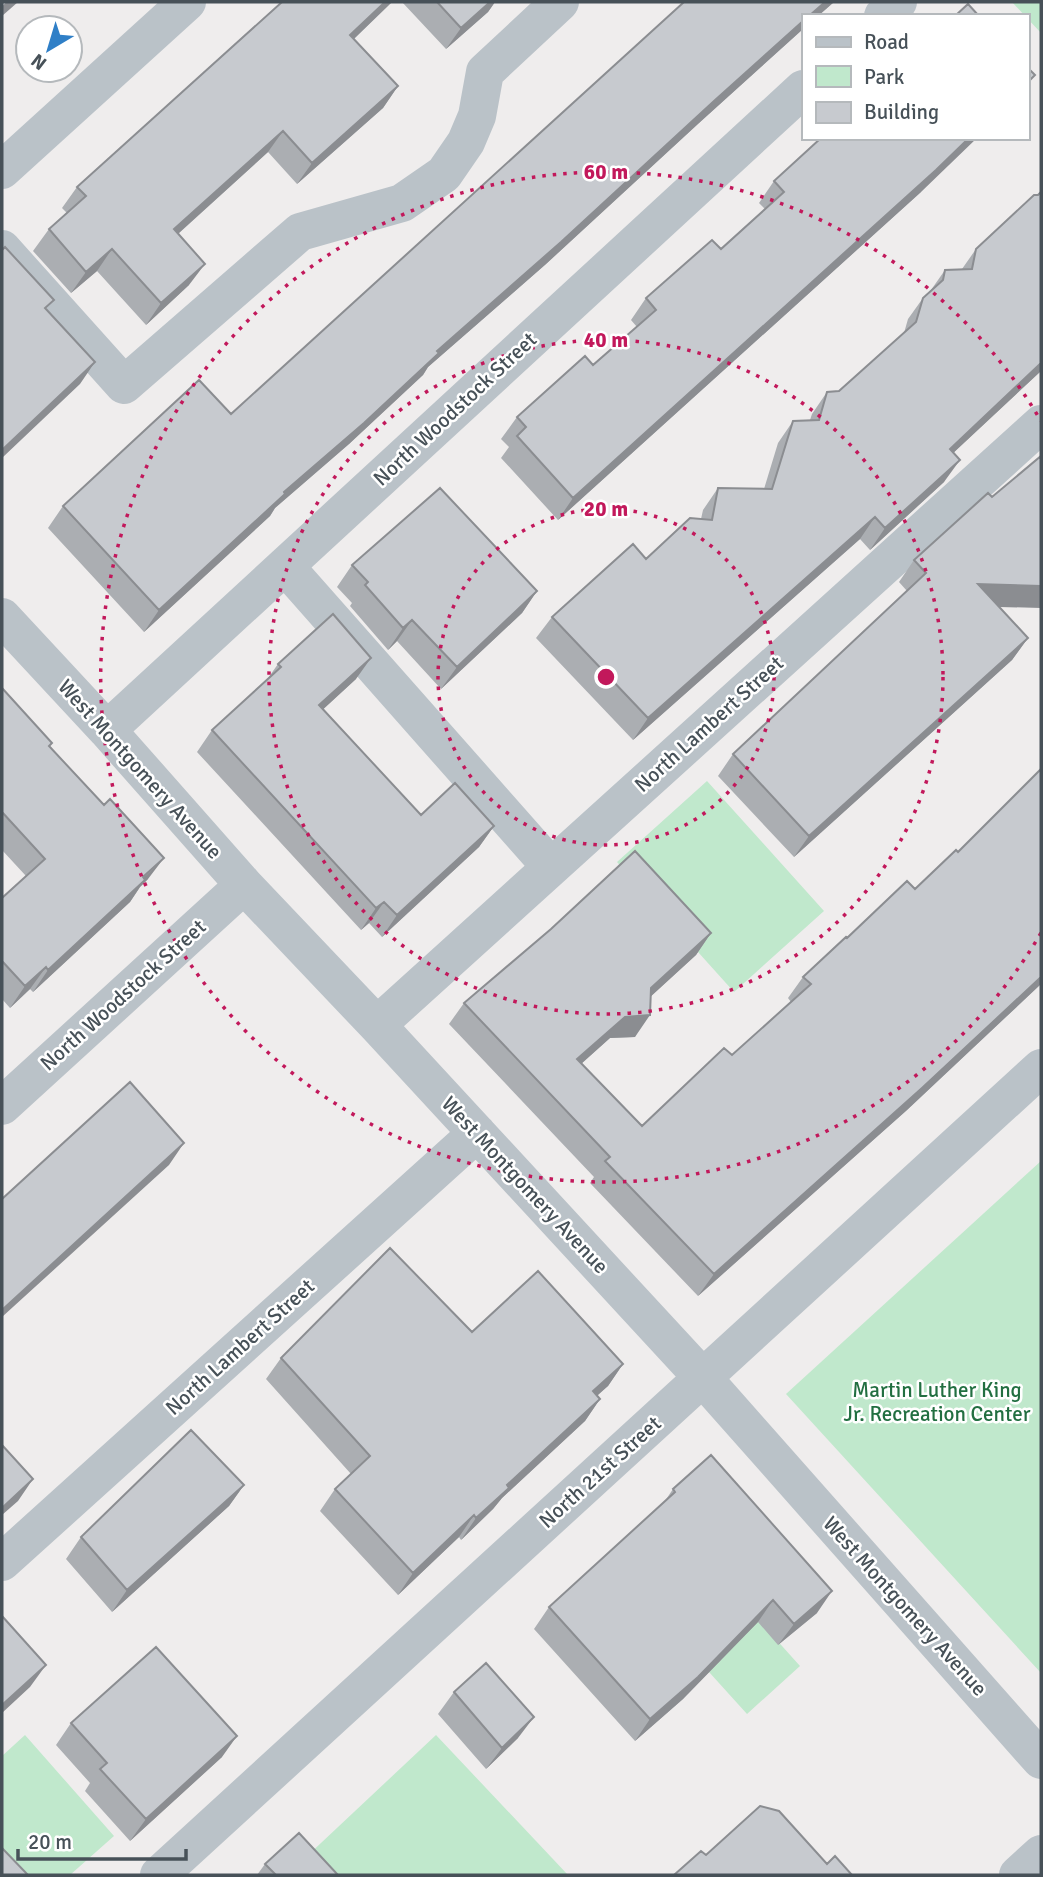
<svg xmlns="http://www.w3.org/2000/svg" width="1043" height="1877" viewBox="0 0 1043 1877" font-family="Signika,sans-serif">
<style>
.green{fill:#c0e8cc}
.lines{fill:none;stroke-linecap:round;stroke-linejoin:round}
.minor{stroke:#bac2c8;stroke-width:38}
.wall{fill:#abaeb2}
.shaded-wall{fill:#8b8d91}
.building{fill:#c7cacf;stroke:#8b8d91;stroke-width:2}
.ring{fill:none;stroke:#c2185b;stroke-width:3.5;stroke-dasharray:3.5 7}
.labels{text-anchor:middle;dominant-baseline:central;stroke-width:5;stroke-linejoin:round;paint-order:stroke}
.street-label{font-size:21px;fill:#475158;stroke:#fff}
.park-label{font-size:21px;fill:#226f41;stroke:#fff}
.centre{fill:#c2185b;stroke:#fff;stroke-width:3.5}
.ring-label{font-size:21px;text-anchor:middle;font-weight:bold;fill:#c2185b;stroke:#fff;stroke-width:5;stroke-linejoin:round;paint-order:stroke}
</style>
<rect width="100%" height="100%" fill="#efeded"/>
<path class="green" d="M1012,2h29v31z
M707,781l117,130 -90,81 -117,-130z
M1041,1161v512l-255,-279z
M668,1519l132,147 -53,48 -133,-147z
M25,1735l89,101 -44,39h-59l-9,-10v-109z
M436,1735l132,140h-248l-15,-17z"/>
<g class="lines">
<path class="minor" d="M883,16l15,-14
M2,170l185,-168
M2,249l122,136 176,-153 102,-29 42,-29 22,-32 11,-26 8,-44 75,-70
M285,566l266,301
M2,617l105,113 137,155 133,140 326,353 338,382
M107,730l696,-641
M377,1025l664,-601
M2,1106l242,-221
M2,1562l475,-429
M159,1875l882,-807
M1018,1875l23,-21"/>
</g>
<path class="wall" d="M282,2h110l-38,37 44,47 -15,22 -86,76 -29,-32 -90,82 11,51 -43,40 -49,-54 -26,22 -38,-42 16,-22 18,-16 -5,-5 15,-21z
M402,2h93l-7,10 -42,37z
M684,2h150l-16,14h-15v13l-104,94 -153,141 -118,103 -5,8 -74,69 -74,64 -5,8 -126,116 -96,-104 15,-22 136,-126 32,34z
M774,181l147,11 -363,328 -57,-62 8,-11 -8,-8 16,-22 76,-52 44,-38 -6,-7 15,-22 75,-49 44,-40 -6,-6z
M1041,192v179l-88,82 -9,29 -74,68 -10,-11 -227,201 -97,-102 16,-21 94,-58 55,-40 2,-9 15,-22 46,1 14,-46 15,-22 17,-1 2,-6 15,-22 12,-1 65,-58 4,-14 15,-21 8,-8 14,-20 17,-1 14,-20z
M992,497l7,110 29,31 -16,22 -218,197 -76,-81 15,-22 174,-163 -8,-9 15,-22z
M352,565l185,26 -15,22 -81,76 -44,-48 -9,9 -38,-44 2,-3 -15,-16z
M278,664l78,15 -33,30 98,106 73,11 -15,21 -97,90 -13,-14 -8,7 -164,-178 15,-22 54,-49z
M2,688l48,58 98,133 -8,8 -10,15 -97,90 -3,-3 -20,19 -8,-9v-101l24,-22 -24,-26z
M1041,769v215l-134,126 -209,186 -108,-113 4,-6 -145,-153 15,-21 247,-70 -15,22 -45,41 -16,41 -25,1 -29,26 61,62 90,-71 59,-53 -3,-4 15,-21 44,-39 68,-49 43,-37z
M472,1332l151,32 -15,22 -11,9 3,4 -15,22 -83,77 -9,11 -32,31 -2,-3 -61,58 -78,-84 15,-22 16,-15 -85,-95 15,-21z
M244,1485l-15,21 -117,106 -46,-53 15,-22z
M673,1489l144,124 -39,32 -20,-23 -75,77 -48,42 -101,-112 15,-22 116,-106z
M454,1692l64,46 -32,31 -48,-55z
M71,1723l151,34 -92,84 -45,-50 5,-8 -34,-38z
M265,1864l73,11h-81z"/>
<path class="shaded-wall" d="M8,2h10l-16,14v-8z
M385,2h7l-57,55 15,-22z
M490,2h5l-7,10 -42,37 15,-21z
M825,2h9l-16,14h-9z
M803,21v8l-104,94 -153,141 -118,103 -5,8 -74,69 -74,64 -5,8 -126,116 15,-22 125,-118 153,-141z
M398,86l-15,22 -86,76 15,-21z
M283,131l-15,21 -109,99 15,-22z
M969,138h8l-56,54 -363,328 15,-22z
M112,249l-15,22 -26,22 15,-21z
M205,264l-16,21 -43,40 15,-22z
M95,362l-15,22 -78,74v-8z
M1041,363v8l-106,99 15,-21z
M960,460l-16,22 -74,68 15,-22z
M875,517l-15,22 -227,201 15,-22z
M978,584l63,2v22l-78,-2z
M537,591l-15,22 -81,76 16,-22z
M412,620l-15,21 -9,9 15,-22z
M1028,638l-16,22 -218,197 15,-21z
M371,658l-15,21 -52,48 15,-22z
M494,826l-15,21 -97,90 15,-22z
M164,858l-16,21 -8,8 -10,15 -97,90 15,-22z
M384,902l-15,21 -8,7 15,-22z
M711,933l-15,22 -60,55 15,-22z
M46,967l-16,22 -20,19 15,-22z
M1041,977v7l-134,126 -209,186 16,-22z
M650,1015l-15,22 -25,1 -48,43 15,-22 48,-42z
M184,1143l-15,22 -167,152v-7z
M623,1364l-15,22 -30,27 15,-22z
M600,1399l-15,22 -83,77 -9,11 -32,31 15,-22 31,-33z
M33,1479l-15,22 -16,14v-7z
M244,1485l-15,21 -117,106 15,-22z
M474,1515l-15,22 -61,58 15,-22z
M832,1591l-15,22 -39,32 16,-21z
M773,1600l-15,22 -75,77 -48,42 15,-22z
M46,1665l-16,22 -28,26v-8z
M534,1717l-16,21 -32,31 16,-21z
M237,1736l-15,21 -92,84 16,-22z"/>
<path class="building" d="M2,2h6l-6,6z
M282,2h103l-35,33 48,51 -86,77 -29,-32 -109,98 31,35 -44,39 -49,-54 -26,23 -37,-43 37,-33 -9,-9z
M437,2h53l-29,26z
M684,2h141l-16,14h-6v5l-89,80 -153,141 -124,109 2,2 -75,70 -80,69 1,2 -126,116 -96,-104 136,-126 32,34z
M968,4l11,12h-24z
M1027,67l8,8 -8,8z
M821,138h148l-33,32 -363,328 -56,-62 9,-9 -9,-10 68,-61 8,9 63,-55 -10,-12 66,-58 9,9 63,-57 -10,-11z
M1041,192v171l-91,86 10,11 -75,68 -10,-11 -227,201 -96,-101 81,-73 13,15 44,-41 22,2 6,-32 54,1 21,-68 26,-1 8,-28 12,-1 77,-69 7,-24 20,-18 2,-10 27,-1 4,-20 58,-54h4z
M5,247l49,53 -9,8 50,54 -93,88v-200z
M1041,456v130l-63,-2 50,54 -219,198 -76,-82 193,-181 -12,-13 74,-67 4,4z
M440,488l97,103 -80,76 -45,-47 -9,8 -38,-43 3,-3 -16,-17z
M333,614l38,44 -52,47 102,110 34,-32 39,43 -97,89 -13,-13 -8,6 -164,-178 69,-63 -3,-3z
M2,688l50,55 -3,3 55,59 6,-6 54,59 -21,19 2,3 -97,90 -2,-3 -21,19 -23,-25v-63l43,-39 -43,-47z
M1041,769v208l-119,111 -208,186 -109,-113 5,-4 -146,-154 87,-74 84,-78 76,82 -60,55 -1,27 -25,2 -48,42 65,67 82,-78 8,7 79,-71 -8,-7 43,-40 1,1 60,-57 8,8 41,-39 2,2z
M130,1082l54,61 -182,167v-111z
M390,1248l82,84 66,-61 85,93 -30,27 7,8 -93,86 2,3 -33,30 -2,-3 -61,58 -78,-84 35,-33 -89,-98z
M191,1430l53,55 -117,105 -46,-53z
M2,1445l31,34 -31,29z
M711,1455l121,136 -38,33 -21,-24 -75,77 -48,42 -101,-112 126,-115 -2,-3z
M2,1616l44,49 -44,40z
M156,1647l81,89 -91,83 -46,-50 7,-6 -36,-40z
M486,1663l48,54 -32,31 -48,-56z
M760,1806l19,5 48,53 8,-8 17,19h-178l27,-24 5,4z
M299,1833l39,42h-62l-11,-11z
M2,1848l26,27h-26z"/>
<g class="ring">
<circle cx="606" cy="677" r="168"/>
<circle cx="606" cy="677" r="337"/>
<path d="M1041 933A505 505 0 1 1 1041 421"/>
</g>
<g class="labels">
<g class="street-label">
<text transform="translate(455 409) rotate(-43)">North Woodstock Street</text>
<text transform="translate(709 724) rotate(-42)">North Lambert Street</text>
<text transform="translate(140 769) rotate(48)">West Montgomery Avenue</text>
<text transform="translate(123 995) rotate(-42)">North Woodstock Street</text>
<text transform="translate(525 1185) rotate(47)">West Montgomery Avenue</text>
<text transform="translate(240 1347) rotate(-42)">North Lambert Street</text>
<text transform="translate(600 1472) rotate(-42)">North 21st Street</text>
<text transform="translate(905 1606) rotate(48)">West Montgomery Avenue</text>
</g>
<g class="park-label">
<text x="937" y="1390">Martin Luther King<tspan x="937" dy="24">Jr. Recreation Center</tspan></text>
</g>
</g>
<circle cx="606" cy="677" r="10" class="centre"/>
<g class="ring-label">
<text x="606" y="179">60 m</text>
<text x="606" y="347">40 m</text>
<text x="606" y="516">20 m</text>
</g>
<rect width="1043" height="1877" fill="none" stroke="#475158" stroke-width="7"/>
<rect x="802" y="14" width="228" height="126" fill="#ffffff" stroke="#b5b9bc" stroke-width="2"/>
<rect x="816" y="37" width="35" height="10" fill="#bac2c8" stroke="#b5b9bc" stroke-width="2"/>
<text x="864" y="49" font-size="21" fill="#475158">Road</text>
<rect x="816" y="66" width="35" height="21" fill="#c0e8cc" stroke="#b5b9bc" stroke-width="2"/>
<text x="864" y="84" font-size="21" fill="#475158">Park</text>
<rect x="816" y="102" width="35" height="21" fill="#c7cacf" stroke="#b5b9bc" stroke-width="2"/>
<text x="864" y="119" font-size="21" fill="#475158">Building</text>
<g transform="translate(49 49) rotate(218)"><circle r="33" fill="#ffffff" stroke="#b5b9bc" stroke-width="2"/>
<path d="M0-5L12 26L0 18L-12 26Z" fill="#2f7fc7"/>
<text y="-10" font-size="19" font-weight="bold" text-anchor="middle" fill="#475158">N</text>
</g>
<path d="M18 1849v10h168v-10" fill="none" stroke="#475158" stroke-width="3.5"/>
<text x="28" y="1849" font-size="21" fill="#475158" stroke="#ffffff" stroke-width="5" paint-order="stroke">20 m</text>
</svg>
